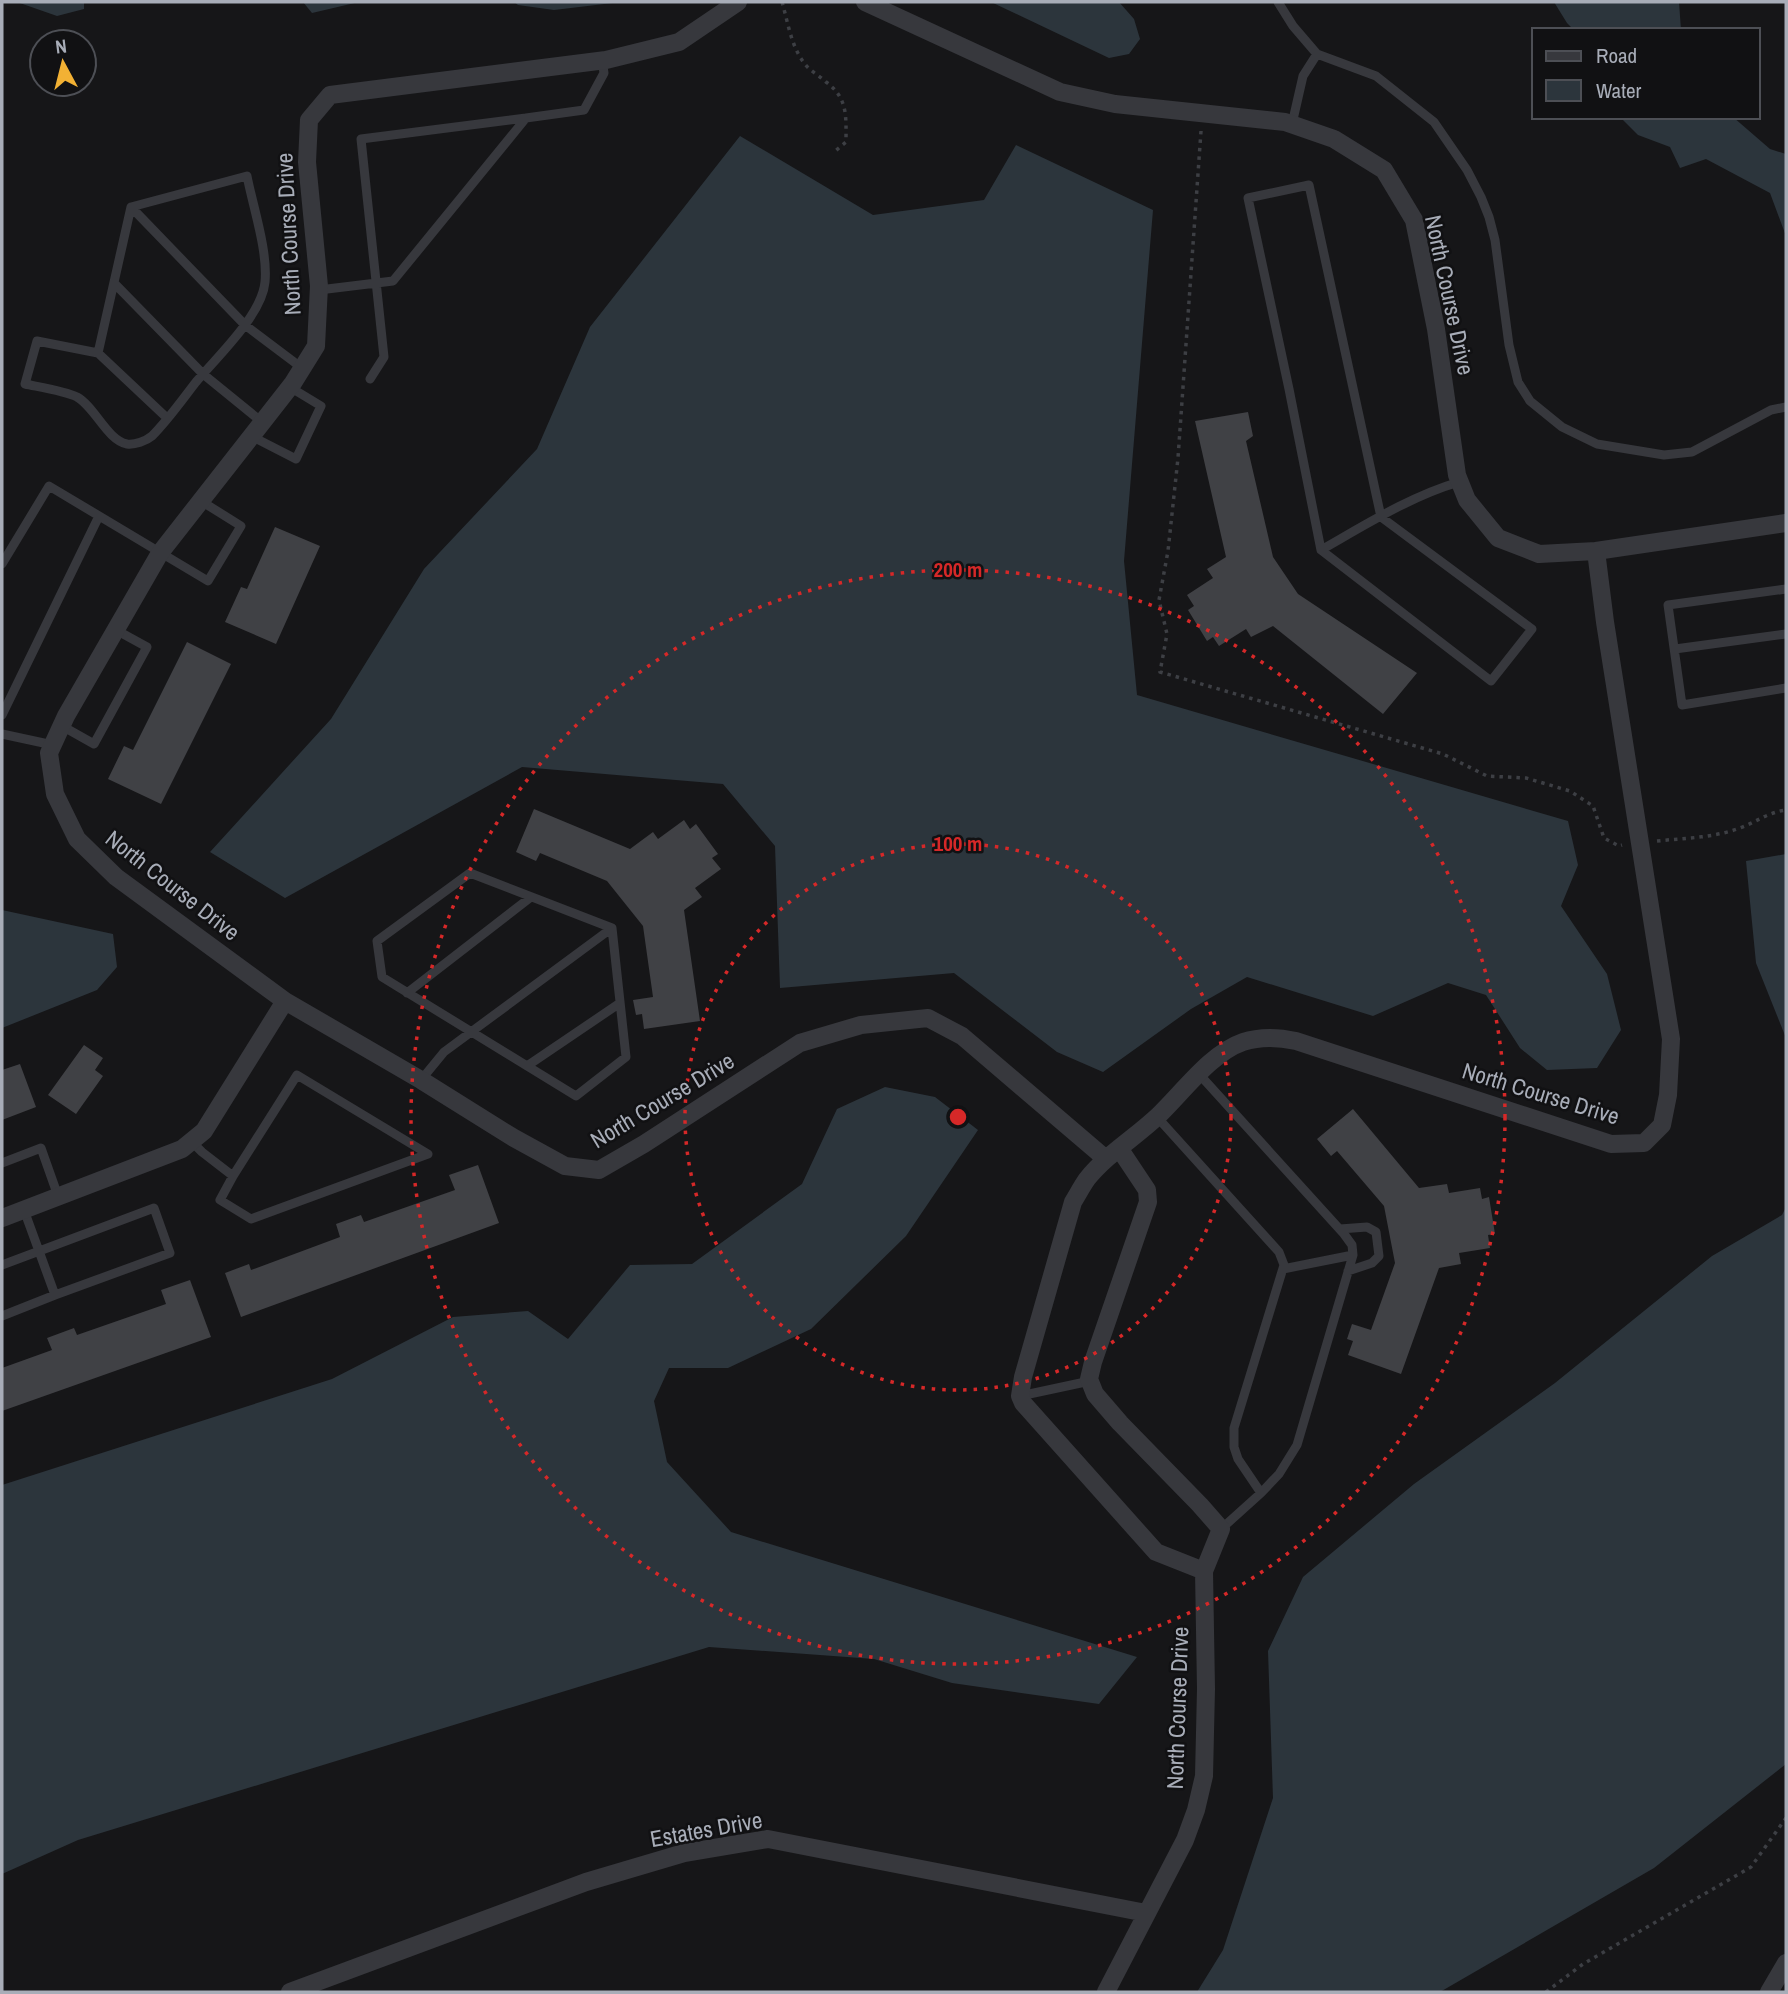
<svg xmlns="http://www.w3.org/2000/svg" width="1788" height="1994" viewBox="0 0 1788 1994" font-family="'Archivo Narrow',sans-serif">
<style>
.water{fill:#2c353c}
.building{fill:#404145}
.lines{fill:none;stroke-linecap:round;stroke-linejoin:round}
.path{stroke:#3d3f44;stroke-width:3.5;stroke-dasharray:3.5 5;stroke-linecap:butt}
.lane{stroke:#37383d;stroke-width:9}
.street{stroke:#37383d;stroke-width:18}
.ring{fill:none;stroke:#d62828;stroke-width:3.5;stroke-dasharray:3.5 7}
.labels{text-anchor:middle;dominant-baseline:central;stroke-width:5;stroke-linejoin:round;paint-order:stroke}
.street-label{font-size:23px;fill:#a8adb8;stroke:#111113}
.centre{fill:#d62828;stroke:#111113;stroke-width:3.5}
.ring-label{font-size:21px;text-anchor:middle;font-weight:bold;fill:#d62828;stroke:#111113;stroke-width:5;stroke-linejoin:round;paint-order:stroke}
</style>
<rect width="100%" height="100%" fill="#161618"/>
<path class="water" d="M17,2h67v7l-27,7z
M303,2h56l-47,11z
M514,2h107l-67,8 -36,-5z
M991,2h128l15,17 6,20 -11,15 -20,4z
M1554,2h125l2,28h-107l-7,-7z
M1620,117h113l37,32 16,5v82l-16,-43 -64,-34 -26,9 -10,-21 -32,-12z
M740,136l133,79 111,-15 32,-55 137,65 -29,351 13,134 431,126 10,44 -17,41 46,68 14,56 -24,38 -50,2 -27,-22 -34,-53 -38,-12 -75,33 -126,-39 -56,32 -88,63 -46,-20 -103,-79 -174,15 -5,-142 -52,-62 -201,-17 -237,131 -75,-46 121,-133 93,-150 113,-120 53,-122z
M1786,854v184l-30,-75 -10,-102z
M2,910l111,24 4,33 -20,23 -95,38z
M885,1087l50,10 43,33 -72,106 -95,93 -83,39h-59l-15,33 13,61 64,70 406,125 -38,47 -147,-21 -78,-24 -165,-12 -631,193 -76,34v-389l330,-106 121,-62 75,-6 40,28 62,-74 62,-1 110,-80 35,-75z
M1786,1207v557l-132,104 -214,124h-243l26,-42 50,-152 -5,-147 35,-74 111,-93 141,-101 157,-127 70,-41z"/>
<path class="building" d="M1248,412l5,24 -7,5 27,116 25,37 119,79 -34,41 -110,-88 -22,11 -5,-8 -27,17 -6,-9 -6,4 -19,-31 6,-4 -7,-11 26,-17 -6,-9 19,-12 -31,-136z
M275,527l45,19 -44,98 -51,-22 16,-35 6,2z
M187,642l44,22 -70,140 -53,-25 16,-33 9,4z
M534,809l96,40 23,-17 5,7 26,-19 6,9 6,-5 22,30 -6,4 9,11 -26,19 7,9 -18,13 16,111 -56,8 -2,-15 -6,1 -3,-15 20,-3 -10,-71 -36,-45 -67,-28 -4,8 -20,-9z
M84,1045l19,13 -8,12 8,6 -27,38 -28,-19z
M20,1064l16,43 -34,13v-50z
M1353,1109l66,79 28,-4 2,9 31,-5 2,11 7,-2 6,37 -7,1 2,13 -31,5 2,11 -22,4 -38,106 -53,-19 5,-14 -6,-2 5,-15 19,6 24,-67 -11,-57 -47,-55 -6,5 -14,-17z
M478,1165l21,58 -258,94 -16,-44 24,-9 2,6 89,-33 -4,-13 25,-9 3,7 91,-32 -6,-15z
M190,1280l21,57 -209,74v-43l50,-18 -5,-12 27,-10 3,7 89,-31 -5,-14z"/>
<g class="lines">
<path class="path" d="M782,2c6,20 9,45 23,62 5,7 15,12 21,18 22,16 20,34 20,60l-12,10
M1201,131l-23,327 -10,93 -9,49 8,34 -7,38 283,82 44,22 39,2 44,13 23,15 11,32 15,8 3,-1
M1657,841c28,-3 56,-3 83,-13 16,-6 29,-16 46,-18
M1546,1992l37,-28 168,-97 35,-49"/>
<path class="lane" d="M1278,2l15,24 24,28 59,22 58,46 33,48 14,27 8,20 6,23 14,105 9,37 12,19 32,26 35,17 67,11 28,-3 79,-42 15,-3
M1292,124l11,-48 14,-22
M131,207l116,-31c6,31 21,75 18,106 -3,33 -48,75 -69,100 -14,18 -28,38 -44,54 -6,5 -17,9 -25,8 -20,-4 -32,-37 -50,-47 -12,-6 -38,-10 -52,-13l12,-43 61,12 69,65
M131,207l114,118 57,43
M114,283l89,91 59,48
M319,290l74,-9 133,-163 58,-8 20,-37 -2,-13
M98,353l33,-146
M370,379l14,-22 -23,-218 165,-21
M251,436l45,23 25,-53 -33,-20
M1321,550l170,131 41,-52 -151,-112 -72,-332 -61,13 41,191 32,161c44,-25 90,-54 138,-68
M2,564l47,-78 159,95 33,-55 -40,-25
M1786,589l-118,16 14,100 104,-17
M1675,649l111,-15
M2,715l97,-199
M62,726l32,18 53,-97 -31,-17
M2,734l51,11
M407,993l124,-96
M527,1066l93,-63
M1199,1074l145,160 8,11 1,10 -56,190 -18,29 -18,19 -40,36
M421,1080l23,-28 168,-124 14,129 -50,39 -194,-119 -5,-36 93,-68 142,55
M1157,1117l122,135 5,13 -50,163v19l4,12 23,34
M191,1141l11,11 31,24 -13,24 31,19 177,-65 -131,-79 -64,101
M2,1163l39,-15 17,48
M1340,1229l27,-2 9,5 3,24 -7,7 -24,8
M2,1265l152,-57 16,45 -115,42
M1283,1269l70,-14
M2,1316l53,-21 -31,-85
M1020,1396l70,-15"/>
<path class="street" d="M738,2l-59,40 -73,18 -276,35 -21,25 -2,42 12,124 -3,60 -23,37 -133,170 -94,163 -17,37 6,41 22,45 39,38 169,124 136,79 93,58 51,28 34,4 45,-26 156,-101 61,-18 67,-7 34,18 144,123
M865,2l195,90 55,12 170,18 49,17 50,31 30,50 22,109 21,146 10,25 31,38 41,16 57,-3 9,71 66,417 -3,56 -6,30 -18,18 -33,1 -315,-103c-18,-4 -35,-5 -53,1 -32,11 -60,50 -84,73 -23,22 -52,39 -72,64 -5,7 -9,15 -14,23l-50,175 -3,19 3,7 133,149 48,19
M1596,551l190,-28
M2,1218l180,-69 22,-18 81,-130
M290,1992l296,-110 98,-29 84,-14 378,74
M1106,1992l79,-152 11,-30 8,-34 2,-87 -2,-118 17,-42 -21,-24 -80,-82 -25,-29 -6,-15 4,-17 55,-160 -1,-12 -28,-42
M1769,1992l17,-29"/>
</g>
<g class="ring">
<circle cx="958" cy="1117" r="273"/>
<circle cx="958" cy="1117" r="547"/>
</g>
<g class="labels">
<g class="street-label">
<text transform="translate(288 234) rotate(-93)">North Course Drive</text>
<text transform="translate(1450 295) rotate(78)">North Course Drive</text>
<text transform="translate(173 885) rotate(38)">North Course Drive</text>
<text transform="translate(1541 1093) rotate(17)">North Course Drive</text>
<text transform="translate(662 1100) rotate(-31)">North Course Drive</text>
<text transform="translate(1177 1708) rotate(-88)">North Course Drive</text>
<text transform="translate(706 1829) rotate(-10)">Estates Drive</text>
</g>
</g>
<circle cx="958" cy="1117" r="10" class="centre"/>
<g class="ring-label">
<text x="958" y="577">200 m</text>
<text x="958" y="851">100 m</text>
</g>
<rect width="1788" height="1994" fill="none" stroke="#a8adb8" stroke-width="7"/>
<rect x="1532" y="28" width="228" height="91" fill="#111113" stroke="#4d4f55" stroke-width="2"/>
<rect x="1546" y="51" width="35" height="10" fill="#37383d" stroke="#4d4f55" stroke-width="2"/>
<text x="1596" y="63" font-size="21" fill="#a8adb8">Road</text>
<rect x="1546" y="80" width="35" height="21" fill="#2c353c" stroke="#4d4f55" stroke-width="2"/>
<text x="1596" y="98" font-size="21" fill="#a8adb8">Water</text>
<g transform="translate(63 63) rotate(353)"><circle r="33" fill="#111113" stroke="#4d4f55" stroke-width="2"/>
<path d="M0-5L12 26L0 18L-12 26Z" fill="#f2b134"/>
<text y="-10" font-size="19" font-weight="bold" text-anchor="middle" fill="#a8adb8">N</text>
</g>
</svg>
